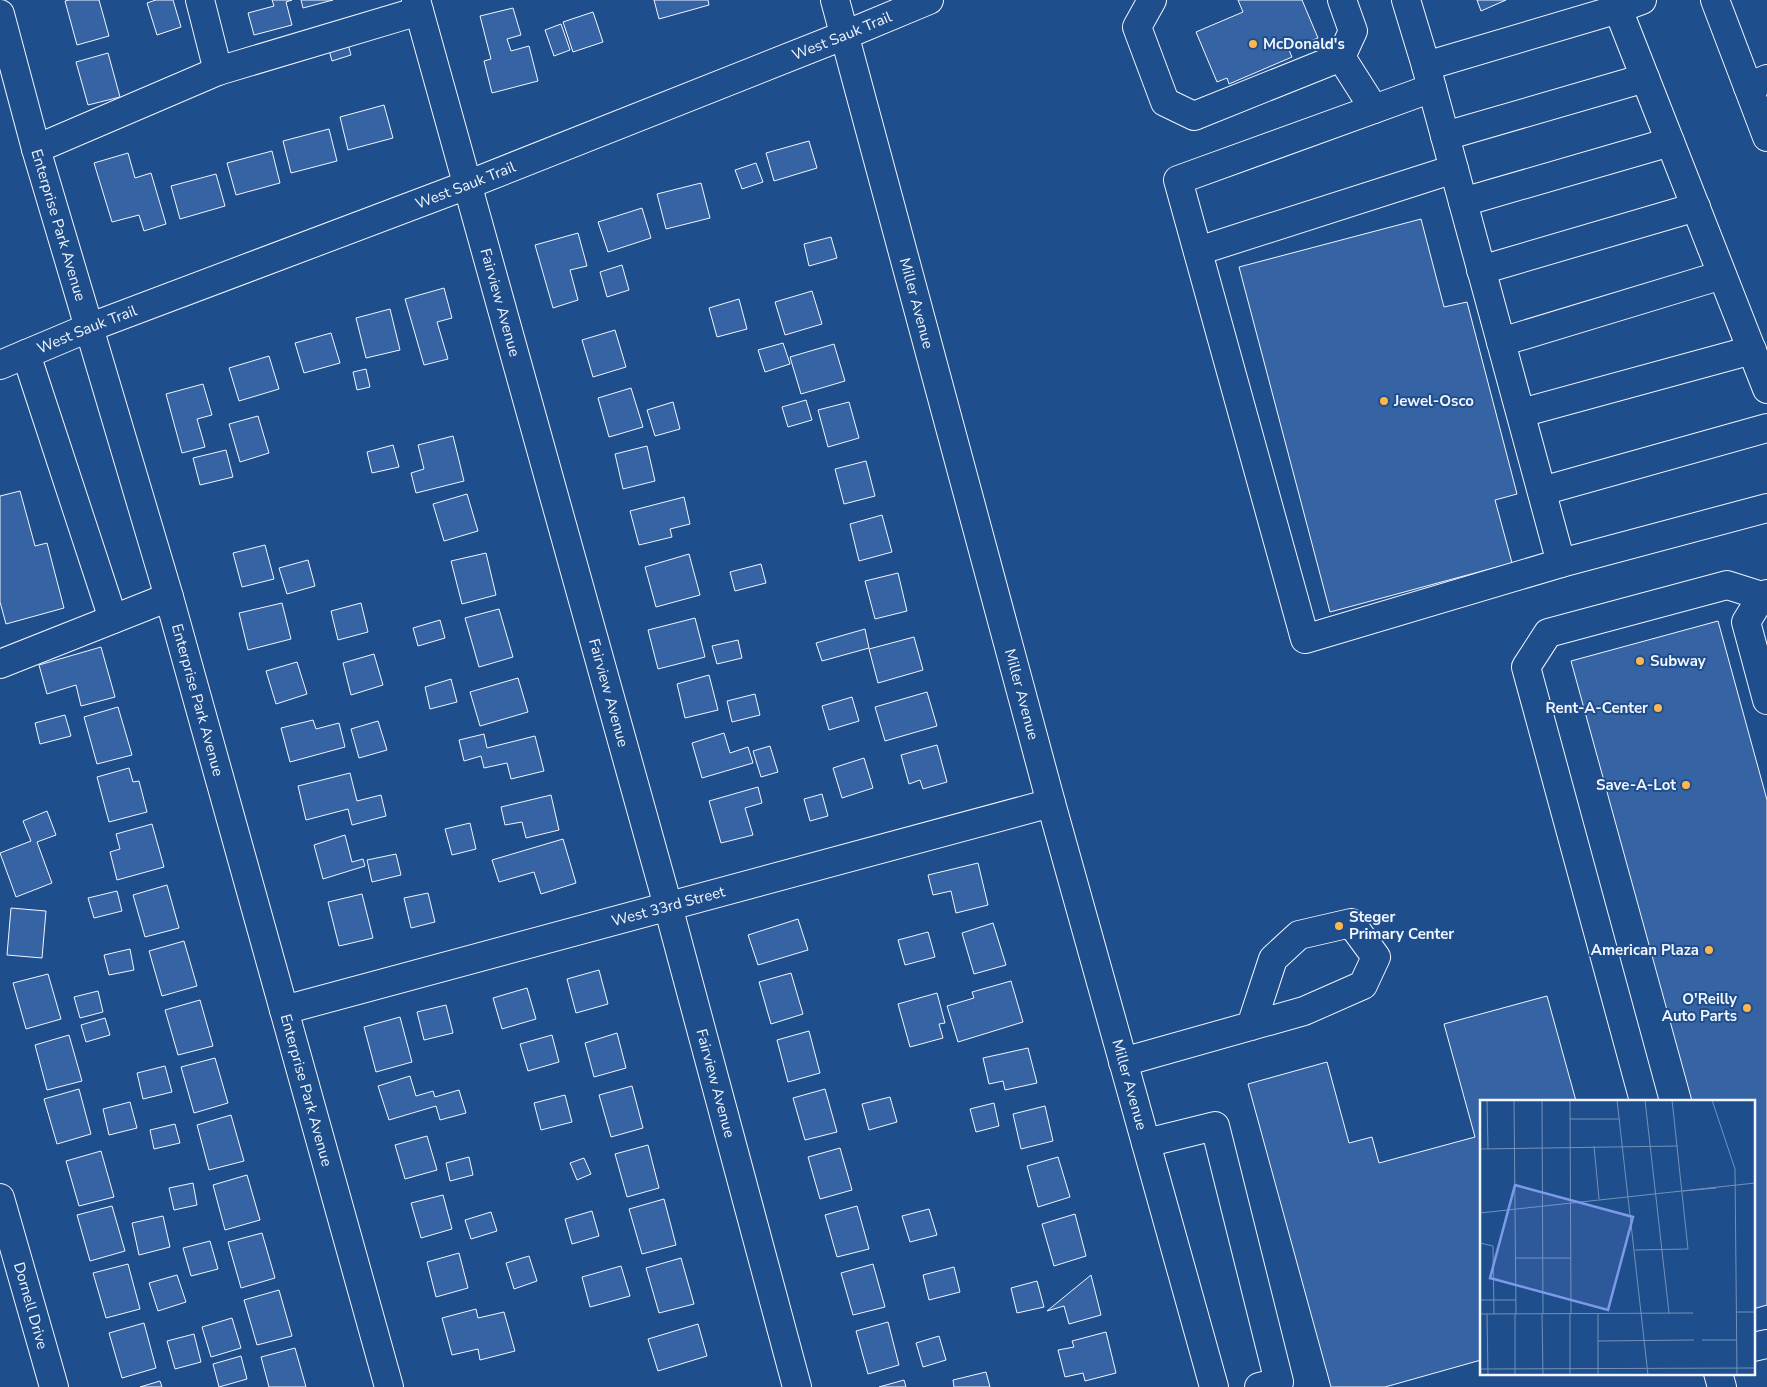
<svg xmlns="http://www.w3.org/2000/svg" width="1767" height="1387" viewBox="0 0 1767 1387" font-family="'Nunito Sans',sans-serif">
<style>
.building{fill:#3563a3;stroke:#f2f6ff}
.lines{fill:none;stroke-linecap:round;stroke-linejoin:round}
.minor-casing{stroke:#f2f6ff;stroke-width:30}
.major-casing{stroke:#f2f6ff;stroke-width:30}
.minor{stroke:#1f4e8c;stroke-width:28}
.major{stroke:#1f4e8c;stroke-width:28}
.poi-dot{fill:#ffb74d;stroke:#1f4e8c;stroke-width:2}
.labels{text-anchor:middle;dominant-baseline:central;stroke-width:4;stroke-linejoin:round;paint-order:stroke}
.street-label{font-size:15px;fill:#f2f6ff;stroke:#1f4e8c}
.poi-label{font-size:15px;font-weight:bold;fill:#f2f6ff;stroke:#1f4e8c;text-anchor:start}
.inset-road{fill:none;stroke:#7391ba;stroke-width:1}
.view{fill:#7d9aea;fill-opacity:0.15;stroke:#7d9aea;stroke-width:2.5}
.inset-edge{fill:none;stroke:#f2f6ff;stroke-width:2.5}
</style>
<rect width="100%" height="100%" fill="#1f4e8c"/>
<path class="building" d="M69,0h30l10,36 -32,9 -12,-44z
M156,0h17l8,27 -24,8 -10,-32z
M272,0h20l-6,2 6,23 -38,10 -6,-22 26,-7z
M301,0h32l-30,8z
M654,0h54l1,5 -50,14z
M1238,0h64l16,38 -29,12 3,7 -63,27 -2,-6 -10,4 -21,-50 47,-20z
M1477,0h29l-25,11z
M513,8l8,27 -14,4 4,12 18,-5 9,35 -46,12 -8,-32 7,-2 -11,-43z
M593,12l10,30 -30,10 -10,-30z
M561,24l9,26 -16,6 -9,-26z
M346,37l5,18 -19,6 -5,-18z
M108,53l12,44 -32,8 -12,-43z
M384,105l9,33 -45,12 -8,-33z
M329,129l8,32 -46,12 -8,-32z
M809,141l8,27 -43,13 -8,-28z
M272,151l8,32 -44,12 -9,-32z
M128,153l7,25 16,-5 15,51 -22,7 -5,-16 -27,7 -18,-59z
M756,163l7,19 -21,7 -7,-19z
M216,174l9,32 -45,13 -9,-33z
M701,183l9,35 -44,11 -9,-35z
M642,208l9,30 -43,14 -10,-30z
M1421,219l23,88 23,-5 50,192 -22,6 17,63 -182,49 -91,-345z
M578,233l9,33 -17,4 8,30 -25,8 -18,-63z
M831,237l6,21 -28,8 -5,-22z
M622,265l7,25 -22,7 -7,-25z
M444,288l8,30 -15,4 11,37 -24,6 -19,-66z
M812,291l10,33 -37,11 -10,-33z
M739,299l8,30 -30,8 -8,-29z
M390,309l10,41 -34,8 -10,-40z
M615,330l11,37 -33,10 -11,-37z
M331,333l9,30 -36,10 -9,-30z
M783,343l7,21 -25,8 -7,-22z
M834,344l11,37 -44,13 -11,-37z
M269,356l10,33 -40,12 -10,-33z
M366,369l4,18 -13,3 -4,-18z
M203,384l9,31 -15,4 8,28 -23,6 -16,-59z
M631,388l12,39 -34,10 -11,-39z
M806,400l6,20 -24,7 -6,-20z
M673,402l7,27 -25,7 -8,-26z
M849,402l10,36 -31,9 -10,-37z
M258,416l11,37 -29,9 -11,-38z
M453,436l11,45 -48,12 -5,-20 13,-4 -6,-24z
M393,445l6,22 -27,6 -5,-21z
M647,446l8,35 -32,8 -8,-35z
M226,450l7,27 -33,8 -7,-27z
M866,461l9,35 -31,8 -9,-35z
M20,491l15,55 12,-3 17,65 -58,16 -6,-22v-106z
M467,494l11,37 -34,10 -11,-37z
M684,497l6,27 -20,5 2,8 -33,8 -9,-34z
M882,515l10,37 -33,9 -9,-37z
M265,545l9,34 -32,8 -9,-34z
M486,553l10,42 -34,9 -11,-43z
M689,554l11,41 -44,12 -11,-40z
M308,560l7,26 -28,8 -8,-26z
M761,564l5,19 -31,8 -5,-19z
M898,573l9,38 -32,8 -10,-38z
M282,603l9,36 -43,11 -9,-37z
M361,603l7,29 -30,8 -7,-29z
M499,609l14,48 -34,10 -14,-49z
M695,618l10,39 -47,12 -10,-39z
M440,620l5,18 -27,8 -5,-18z
M1718,621l49,179v505l-14,4v-208h-61l-121,-440z
M865,629l4,19 -47,13 -6,-18z
M914,637l9,33 -45,13 -9,-34z
M738,640l4,18 -25,6 -5,-18z
M101,647l14,50 -34,9 -5,-21 -29,9 -8,-29z
M374,654l9,31 -32,10 -8,-32z
M297,662l10,32 -31,10 -10,-33z
M709,675l9,35 -33,8 -8,-34z
M518,678l10,34 -48,14 -10,-34z
M451,679l6,23 -27,7 -5,-22z
M927,692l10,34 -52,15 -10,-34z
M755,694l5,21 -28,7 -5,-21z
M852,697l7,24 -30,9 -7,-24z
M118,707l14,48 -35,9 -13,-47z
M65,715l6,21 -31,8 -5,-21z
M313,720l3,9 23,-6 6,24 -55,15 -9,-34z
M378,721l9,29 -28,8 -8,-29z
M724,733l6,20 18,-6 5,16 -51,15 -10,-35z
M484,734l3,14 48,-12 9,35 -33,8 -4,-16 -23,5 -3,-12 -17,5 -5,-21z
M937,745l10,37 -24,7 -3,-9 -11,4 -8,-29z
M770,746l8,26 -17,5 -8,-26z
M864,758l9,30 -31,10 -9,-30z
M129,768l4,14 6,-1 8,31 -38,10 -12,-45z
M350,773l7,28 24,-6 5,21 -34,9 -4,-16 -42,11 -8,-34z
M758,787l4,16 -17,5 8,27 -32,8 -12,-42z
M822,794l6,22 -18,5 -6,-22z
M551,795l8,35 -33,8 -4,-16 -17,3 -4,-18z
M47,811l9,24 -19,7 15,41 -36,14 -16,-44 31,-12 -8,-20z
M470,823l6,26 -24,6 -7,-26z
M152,824l12,43 -47,13 -7,-28 10,-3 -4,-15z
M345,835l7,27 11,-3 2,7 -42,13 -9,-34z
M563,839l13,44 -35,11 -7,-22 -35,10 -7,-22z
M396,854l5,21 -29,7 -5,-22z
M978,863l10,42 -32,8 -5,-22 -18,4 -5,-20z
M167,885l12,43 -34,9 -12,-42z
M117,891l5,20 -28,7 -6,-20z
M428,893l7,29 -24,6 -7,-30z
M362,894l11,44 -34,8 -11,-44z
M11,908l35,3 -4,47 -35,-3z
M798,919l10,31 -50,15 -10,-30z
M993,923l13,42 -32,9 -12,-41z
M928,932l7,25 -30,8 -7,-25z
M184,941l13,45 -35,10 -13,-45z
M130,949l4,21 -25,5 -5,-20z
M599,970l9,34 -32,9 -9,-34z
M791,973l12,41 -32,10 -12,-42z
M48,974l13,45 -35,10 -13,-46z
M1011,981l12,41 -65,20 -11,-36 27,-8 -2,-6z
M527,988l9,31 -34,10 -9,-31z
M98,991l5,21 -23,6 -6,-21z
M937,993l8,30 -6,1 4,14 -33,9 -12,-43z
M1547,996l29,105h-95v259l-96,27h-54l-83,-303 79,-22 22,81 23,-6 7,26 96,-26 -31,-113z
M200,1000l13,46 -35,9 -13,-45z
M446,1005l7,28 -29,7 -7,-28z
M400,1017l12,45 -36,10 -12,-45z
M105,1018l5,17 -24,7 -5,-17z
M809,1031l11,42 -32,9 -11,-42z
M617,1033l9,35 -32,9 -9,-34z
M69,1035l13,46 -35,9 -12,-45z
M552,1035l7,27 -31,9 -8,-27z
M1028,1048l9,35 -32,7 -2,-9 -14,3 -6,-26z
M215,1058l13,45 -34,10 -13,-46z
M165,1066l7,26 -29,7 -6,-26z
M410,1076l6,20 17,-5 2,6 24,-7 7,23 -26,7 -4,-14 -47,14 -11,-34z
M632,1086l11,42 -32,9 -12,-42z
M79,1089l12,45 -34,10 -13,-45z
M825,1089l12,43 -32,8 -12,-42z
M565,1095l7,27 -31,8 -7,-27z
M890,1097l7,25 -28,8 -7,-26z
M130,1102l7,26 -28,7 -6,-26z
M994,1103l5,23 -23,6 -6,-23z
M1045,1106l8,35 -32,8 -8,-35z
M231,1115l13,46 -35,9 -12,-45z
M175,1124l5,19 -26,6 -4,-19z
M427,1136l10,34 -32,9 -10,-34z
M648,1145l11,43 -32,9 -12,-43z
M840,1148l12,42 -32,9 -12,-42z
M101,1151l13,46 -35,9 -13,-45z
M469,1157l4,18 -23,6 -4,-18z
M1058,1157l12,40 -32,10 -11,-41z
M584,1158l7,16 -14,6 -7,-17z
M247,1175l13,45 -35,10 -12,-45z
M193,1183l4,22 -23,5 -5,-22z
M443,1195l9,34 -31,9 -10,-35z
M664,1199l12,46 -34,9 -13,-45z
M112,1206l13,45 -35,10 -13,-46z
M857,1206l12,43 -32,8 -12,-42z
M929,1209l8,26 -27,7 -8,-26z
M592,1211l7,25 -27,8 -7,-25z
M491,1212l6,19 -26,8 -6,-19z
M1075,1214l11,42 -32,10 -12,-42z
M163,1216l7,31 -31,8 -7,-32z
M262,1233l13,45 -34,10 -13,-46z
M210,1241l8,28 -27,7 -8,-28z
M459,1253l9,35 -32,9 -9,-35z
M529,1256l8,25 -23,8 -8,-26z
M681,1258l13,46 -35,9 -13,-45z
M128,1264l12,45 -34,9 -13,-45z
M873,1264l12,43 -32,8 -12,-42z
M621,1266l9,30 -40,11 -8,-30z
M954,1267l6,25 -31,8 -6,-25z
M177,1275l9,27 -28,9 -9,-28z
M1091,1275l10,40 -32,9 -5,-18 -17,5z
M1037,1281l7,26 -27,6 -6,-25z
M279,1290l13,46 -35,9 -13,-45z
M476,1309l2,9 26,-6 11,39 -35,9 -2,-11 -26,6 -10,-37z
M232,1318l9,30 -30,9 -9,-30z
M888,1322l11,43 -31,9 -12,-43z
M144,1323l12,45 -34,10 -13,-45z
M698,1324l9,32 -49,15 -10,-32z
M1106,1332l10,41 -31,8 -2,-8 -18,4 -7,-27 16,-3 -2,-6z
M194,1334l7,28 -26,7 -8,-28z
M939,1336l7,24 -23,7 -7,-24z
M295,1348l11,39h-37l-8,-30z
M241,1356l6,23 -28,8 -6,-23z
M986,1372l4,15h-36l-1,-7z
M904,1380l2,7h-27z
M160,1381l2,6h-22z"/>
<g class="lines">
<g class="minor-casing">
<g id="minor">
<path d="M200,0l18,71"/>
<path id="s1" d="M416,0l252,906 129,481"/>
<path id="s2" d="M835,0l216,803 163,584"/>
<path d="M1152,0l-15,27 28,75 29,14 147,-59 12,-26 -11,-31"/>
<path d="M1406,0l20,66 135,497"/>
<path d="M1642,0l-24,9 149,380"/>
<path id="s3" d="M0,14l36,135 133,448 220,790"/>
<path d="M1341,57l33,52"/>
<path d="M1426,66l192,-57"/>
<path d="M1748,87l19,-8"/>
<path d="M1432,88l-254,92 127,459 256,-76 206,-55"/>
<path d="M1445,136l200,-58"/>
<path d="M36,149l182,-78 201,-60"/>
<path d="M1463,202l207,-60"/>
<path d="M1198,251l256,-82"/>
<path d="M1481,270l215,-63"/>
<path d="M1501,342l221,-67"/>
<path d="M26,354l87,265"/>
<path d="M1521,413l231,-63"/>
<path d="M1542,491l225,-63"/>
<path d="M1767,594l-5,2 -16,26 21,78"/>
<path d="M0,664l169,-67"/>
<path id="s4" d="M284,1010l767,-207"/>
<path d="M1123,1062l181,-51 59,-26 13,-28 -25,-34 -52,12 -26,24 -22,67"/>
<path d="M1644,1101l-118,-434 22,-34 179,-48 35,11"/>
<path d="M1146,1143l69,-17 64,256 -20,5"/>
<path id="s5" d="M0,1198l54,189"/>
<path d="M1753,1347l14,-3"/>
<path d="M1718,1373l4,14"/>
</g>
</g>
<g class="major-casing">
<g id="major">
<path d="M1715,0l52,137"/>
<path id="s6" d="M0,365l88,-37 379,-143 378,-150 84,-35"/>
</g>
</g>
<use href="#minor" class="minor"/>
<use href="#major" class="major"/>
</g>
<g class="poi-dot">
<circle cx="1253" cy="44" r="5"/>
<circle cx="1384" cy="401" r="5"/>
<circle cx="1640" cy="661" r="5"/>
<circle cx="1658" cy="708" r="5"/>
<circle cx="1686" cy="785" r="5"/>
<circle cx="1339" cy="926" r="5"/>
<circle cx="1709" cy="950" r="5"/>
<circle cx="1747" cy="1008" r="5"/>
</g>
<g class="labels">
<g class="street-label">
<text stroke="none"><textPath href="#s6" startOffset="904">West Sauk Trail</textPath></text>
<text stroke="none"><textPath href="#s6" startOffset="499">West Sauk Trail</textPath></text>
<text stroke="none"><textPath href="#s3" startOffset="219">Enterprise Park Avenue</textPath></text>
<text stroke="none"><textPath href="#s1" startOffset="314">Fairview Avenue</textPath></text>
<text stroke="none"><textPath href="#s2" startOffset="314">Miller Avenue</textPath></text>
<text stroke="none"><textPath href="#s6" startOffset="94">West Sauk Trail</textPath></text>
<text stroke="none"><textPath href="#s1" startOffset="719">Fairview Avenue</textPath></text>
<text stroke="none"><textPath href="#s2" startOffset="719">Miller Avenue</textPath></text>
<text stroke="none"><textPath href="#s3" startOffset="714">Enterprise Park Avenue</textPath></text>
<text stroke="none"><textPath href="#s4" startOffset="398">West 33rd Street</textPath></text>
<text stroke="none"><textPath href="#s1" startOffset="1124">Fairview Avenue</textPath></text>
<text stroke="none"><textPath href="#s2" startOffset="1124">Miller Avenue</textPath></text>
<text stroke="none"><textPath href="#s3" startOffset="1119">Enterprise Park Avenue</textPath></text>
<text stroke="none"><textPath href="#s5" startOffset="112">Dornell Drive</textPath></text>
</g>
<g class="poi-label">
<text x="1263" y="44">McDonald's</text>
<text x="1394" y="401">Jewel-Osco</text>
<text x="1650" y="661">Subway</text>
<text x="1648" y="708" text-anchor="end">Rent-A-Center</text>
<text x="1676" y="785" text-anchor="end">Save-A-Lot</text>
<text x="1349" y="917">Steger<tspan x="1349" dy="17">Primary Center</tspan></text>
<text x="1699" y="950" text-anchor="end">American Plaza</text>
<text x="1737" y="999" text-anchor="end">O'Reilly<tspan x="1737" dy="17">Auto Parts</tspan></text>
</g>
</g>
<g transform="translate(1480 1100)">
<rect width="275" height="275" fill="#1f4e8c"/>
<path class="inset-road" d="M7,0l1,49M34,0l2,214M62,0l1,214M90,0l1,213M137,0l31,275M165,0l24,213M232,0l23,69 2,206M90,19h49M114,46l5,53M0,49l198,-3M203,91l33,-3M0,113l275,-30M0,143l13,3 1,68M155,150l53,-1 -16,-149M36,158h55M0,200h36M256,212h19M118,213v62M0,214l213,-1M7,214l1,61M35,214v61M62,214l1,61M222,240h34M118,241l96,-1M0,269l275,-1M90,275v-62"/>
<path class="view" d="M35,85l118,32 -25,93 -118,-32z"/>
<rect width="275" height="275" class="inset-edge"/>
</g>
</svg>
